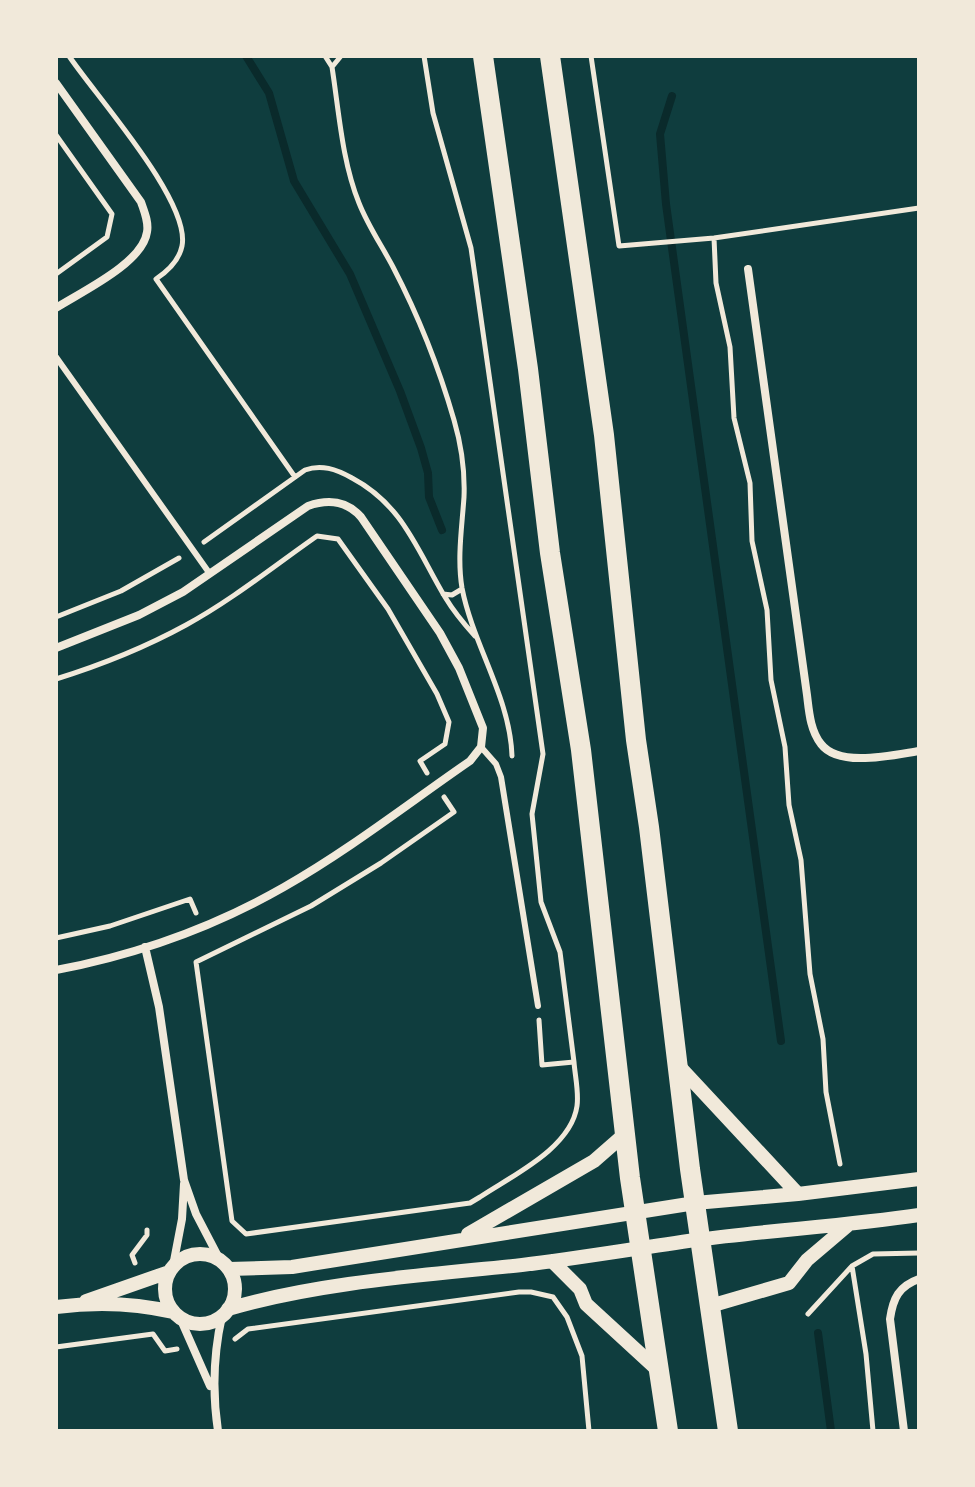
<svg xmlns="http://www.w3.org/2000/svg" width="975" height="1487" viewBox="0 0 975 1487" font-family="'Source Sans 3',sans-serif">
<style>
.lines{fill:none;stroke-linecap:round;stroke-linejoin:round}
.stream{stroke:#0a2a2b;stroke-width:8}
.path{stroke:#f1e9da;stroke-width:5}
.service{stroke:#f1e9da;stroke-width:6}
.minor{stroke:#f1e9da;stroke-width:8}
.tertiary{stroke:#f1e9da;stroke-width:14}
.primary{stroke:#f1e9da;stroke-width:20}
</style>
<rect width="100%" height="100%" fill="#0f3d3e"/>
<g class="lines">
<path class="stream" d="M246,56l23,37 25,88 56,93 50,117 21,57 7,25 1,24 13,33
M672,96l-12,38 6,70 115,837
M818,1333l13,98"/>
<path class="path" d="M69,56c26,39 122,145 113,190 -3,15 -14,25 -26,33l139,198
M325,56l7,11c7,45 10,94 27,136 9,23 23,43 34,64 25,48 46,101 61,153 7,24 11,52 10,77 -2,30 -7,61 -2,91 11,57 48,109 50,168
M424,56l9,57 38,135 72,506 -11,60 9,88 19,50 14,110
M591,56l28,190 95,-8 205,-30
M332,67l9,-11
M56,135l56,79 -5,23 -51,37
M714,238l2,45 14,64 4,71 16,65 2,58 15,69 4,70 14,67 4,58 12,55 9,114 13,65 3,53 14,72
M204,542l101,-72c16,-6 31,-1 47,8 51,27 65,72 93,119 9,15 19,27 30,39
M443,594l9,1 10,-6
M56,617l65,-26 58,-33
M56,679c45,-14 88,-31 130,-54 46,-25 88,-59 131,-89l21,3 50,70 49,85 12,28 -4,22 -25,17 7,12
M444,797l10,15 -73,51 -70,43 -115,56 36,259 14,13 224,-31 10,-6c33,-22 91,-49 97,-91 2,-14 -2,-30 -3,-44l-32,3 -3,-45
M56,938l54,-12 80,-27 6,14
M135,1263l-3,-8 15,-20v-5
M852,1266l14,88 7,77
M808,1314l44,-48 21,-12 46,-1
M235,1339l13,-10 271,-37h12l22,5 14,20 15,39 7,75
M56,1347l97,-13 12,17 12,-2"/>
<path class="service" d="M56,357l154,217
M481,747l15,17 5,13 37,229"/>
<path class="minor" d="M56,83l85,119c3,9 8,20 6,30 -4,31 -66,60 -91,76
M748,269l59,426c2,16 3,35 14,49 18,24 72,11 98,7
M56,648l83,-33 44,-23 125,-86c20,-7 39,-5 53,11l79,116 19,35 24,60 -2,19 -11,14c-61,42 -121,89 -186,126 -70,40 -149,68 -228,83
M145,947l14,60 25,173 12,34 24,46
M173,1266l9,-47 2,-35
M180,1318l30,68
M218,1431c-6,-40 -5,-75 4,-115
M904,1431l-14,-112c3,-21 9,-33 29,-40"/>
<path class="tertiary" d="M677,1064l121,130
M468,1234l126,-73 32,-28
M165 1289a35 35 0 1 1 70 0a35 35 0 1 1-70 0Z
M552,1261l28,28 6,15 74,68
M229,1269l63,-2 403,-64 103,-9 121,-15
M86,1301l83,-29
M710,1306l79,-23 18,-23 40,-34
M56,1307c38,-5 79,-4 117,5
M228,1309c91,-27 199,-34 294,-44 58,-7 116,-17 174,-25 74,-10 149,-14 223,-25"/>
<path class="primary" d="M483,56l45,313 22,184 31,197 49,428 38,253
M550,56l54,379 32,305 13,87 41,342 38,262"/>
</g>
<rect width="975" height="1487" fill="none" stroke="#f1e9da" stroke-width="116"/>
</svg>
